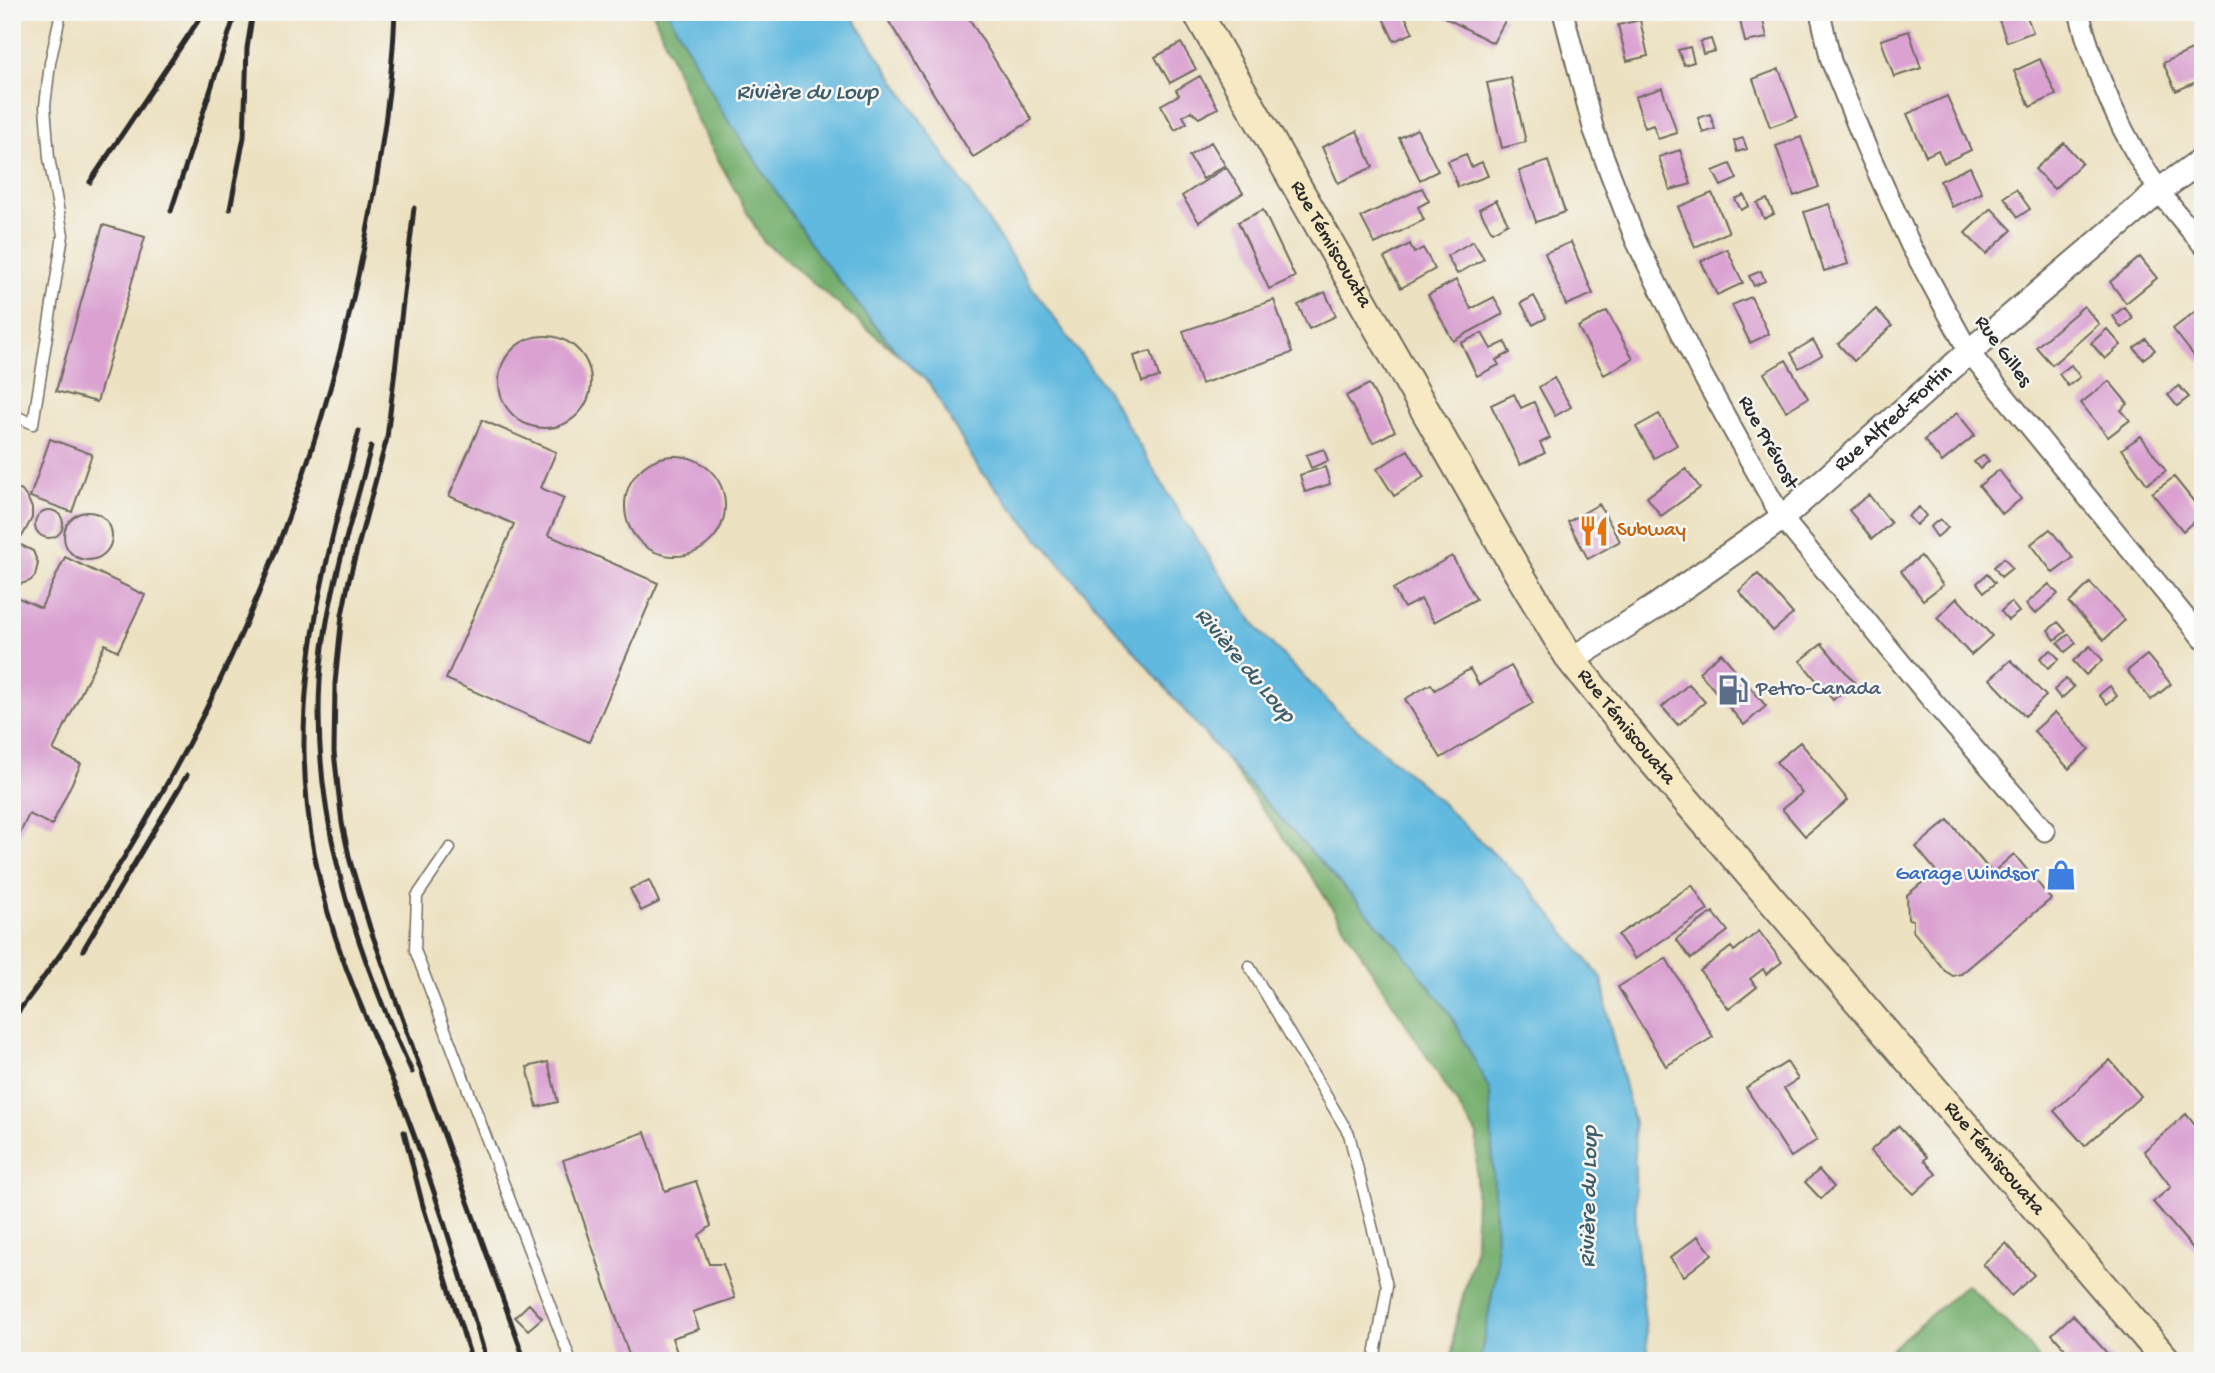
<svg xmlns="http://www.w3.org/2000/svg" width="2215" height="1373" viewBox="0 0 2215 1373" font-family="'Gochi Hand',sans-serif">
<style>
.forest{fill:#74ae6d;stroke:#506c4c;stroke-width:2}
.water{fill:#62b9df;stroke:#467285;stroke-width:2}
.building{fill:#daa1d1}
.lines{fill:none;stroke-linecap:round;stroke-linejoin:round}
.service-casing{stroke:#6f6b60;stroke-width:13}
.minor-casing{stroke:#6f6b60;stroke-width:23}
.tertiary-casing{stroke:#6f6b60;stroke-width:28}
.secondary-casing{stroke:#6f6b60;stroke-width:32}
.service{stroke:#fff;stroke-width:10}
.minor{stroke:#fff;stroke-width:19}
.tertiary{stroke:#fff;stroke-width:24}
.secondary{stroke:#f6e9c3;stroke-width:28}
.rail{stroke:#2b2b2b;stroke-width:5}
.labels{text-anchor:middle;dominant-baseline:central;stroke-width:5;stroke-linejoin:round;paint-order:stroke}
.street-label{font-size:21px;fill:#2b2b2b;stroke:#f6f6f2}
.food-label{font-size:21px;fill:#c56008;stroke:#f6f6f2;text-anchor:start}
.service-label{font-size:21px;fill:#4e5e75;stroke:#f6f6f2;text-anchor:start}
.shop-label{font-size:21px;fill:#366cbe;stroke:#f6f6f2;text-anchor:end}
.water-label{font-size:23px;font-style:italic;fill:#3e5d6a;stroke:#f6f6f2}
</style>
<rect width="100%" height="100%" fill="#f6f6f2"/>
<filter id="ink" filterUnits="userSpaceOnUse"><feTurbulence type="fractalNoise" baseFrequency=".0143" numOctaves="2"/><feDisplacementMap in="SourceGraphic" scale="14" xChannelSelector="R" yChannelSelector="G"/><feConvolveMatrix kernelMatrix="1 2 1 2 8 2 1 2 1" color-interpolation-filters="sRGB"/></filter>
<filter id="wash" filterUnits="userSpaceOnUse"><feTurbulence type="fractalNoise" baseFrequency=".00686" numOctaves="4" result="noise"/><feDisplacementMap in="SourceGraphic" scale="28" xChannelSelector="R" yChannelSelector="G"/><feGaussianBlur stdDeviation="1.57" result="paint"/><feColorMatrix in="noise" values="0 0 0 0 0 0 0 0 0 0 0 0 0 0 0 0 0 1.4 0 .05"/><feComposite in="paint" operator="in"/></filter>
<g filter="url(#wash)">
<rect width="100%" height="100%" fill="#ece1c1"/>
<path class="forest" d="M653,12h15l54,99 98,146 79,98 -136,-114 -67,-122z
M1224,757l174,189 52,67 40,77 7,178 -17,93h-28l2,-31 21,-80 2,-115 -166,-260z
M1967,1284l60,59 13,18h-163z"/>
<path class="water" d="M668,12h181l185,278 75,104 75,127 78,113 79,81 87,75 104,101 70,88 8,48 24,96 2,111 13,127h-169l17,-93 -7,-177 -40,-78 -52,-67 -174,-189 -247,-291 -48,-83 -30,-28 -79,-98 -98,-146z"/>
<g id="blocks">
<path class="building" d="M883,12h82l67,108 -59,37z
M1389,12h14l10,21 -19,8 -12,-25z
M1441,12h52l13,7 -13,24 -53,-28z
M1738,12h23l6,26 -22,4z
M1996,12h29l8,20 -26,10z
M1640,20l8,36 -21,5 -9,-36z
M1909,31l12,37 -27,9 -13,-37z
M1711,39l4,12 -12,3 -3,-12z
M1181,43l15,26 -26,14 -15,-26z
M2203,45v34l-27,12 -13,-28z
M1690,47l4,15 -10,3 -6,-15z
M2040,59l16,36 -26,12 -16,-36z
M1779,69l18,48 -27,10 -17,-48z
M1200,76l18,32 -19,10 -8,-7 -8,5 4,7 -12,7 -14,-25 18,-10 -3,-5z
M1511,78l15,64 -24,6 -15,-65z
M1662,88l15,45 -19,6 -5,-14 -8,3 -10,-31z
M1947,96l24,54 -27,13 -6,-13 -12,6 -19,-42z
M1710,114l5,15 -12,4 -5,-15z
M1417,129l21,42 -18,9 -21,-42z
M1357,131l16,36 -35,16 -16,-36z
M1801,137l18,50 -25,9 -18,-50z
M1743,138l4,11 -10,3 -3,-11z
M1211,142l14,23 -22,14 -14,-23z
M2064,143l18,20 -28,26 -19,-20z
M1680,150l11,34 -21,6 -11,-33z
M1466,154l5,13 11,-5 6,14 -30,11 -10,-26z
M1548,161l17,51 -29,10 -17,-51z
M1730,164l7,15 -16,7 -8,-15z
M1226,167l17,26 -44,29 -17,-26z
M1970,167l12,26 -30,14 -12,-26z
M1422,188l7,13 -11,6 6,13 -49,24 -14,-27z
M2016,189l14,20 -12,8 -14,-20z
M1712,193l17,39 -34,15 -17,-40z
M1744,195l5,11 -8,4 -6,-11z
M1767,199l7,15 -10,5 -7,-16z
M1496,200l12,23 -16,9 -13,-23z
M1829,204l19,60 -24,7 -20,-59z
M1991,208l21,22 -26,24 -21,-21z
M1263,210l32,67 -26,12 -31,-67z
M103,225l42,12 -48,165 -41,-11z
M1473,241l11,18 -27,15 -10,-18z
M1571,242l22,52 -27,11 -21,-52z
M1410,244l4,9 9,-5 12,21 -34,19 -17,-30z
M1727,249l16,34 -26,12 -16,-34z
M2140,257l17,21 -31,25 -16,-21z
M1761,271l4,10 -11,5 -5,-10z
M1456,280l15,29 23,-12 9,17 -50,27 -25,-46z
M1325,292l11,24 -27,13 -11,-24z
M1534,296l12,22 -13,7 -12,-22z
M1751,297l18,37 -19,9 -18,-38z
M1274,300l18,53 -91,31 -18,-53z
M2084,306l15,18 -47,41 -16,-18z
M2124,307l9,11 -12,10 -8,-12z
M1876,309l16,17 -38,35 -16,-17z
M2197,310l6,8v41l-4,3 -26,-33z
M1607,311l26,48 -29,16 -26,-48z
M2107,329l14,16 -16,14 -14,-16z
M1482,333l9,16 14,-7 5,11 -14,7 3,5 -22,11 -16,-33z
M499 382a46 46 0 1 1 92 0a46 46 0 1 1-92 0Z
M2146,339l9,11 -12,9 -9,-11z
M1813,340l9,15 -23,13 -8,-15z
M1151,351l8,26 -17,5 -8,-26z
M1786,360l22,38 -22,13 -22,-38z
M2071,365l9,12 -12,9 -9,-12z
M1554,378l17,29 -16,9 -16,-29z
M2109,381l19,23 -7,6 9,10 -22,17 -27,-34z
M1369,384l26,47 -22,12 -27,-47z
M2179,386l10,11 -12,9 -9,-11z
M1514,394l7,14 13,-6 16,36 -10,5 5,10 -25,12 -29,-60z
M1957,413l18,22 -33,27 -18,-22z
M1659,414l18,31 -23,13 -18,-31z
M482,420l74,32 -15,36 23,10 -16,37 110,48 -69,159 -143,-63 68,-155 -65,-28z
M2141,436l25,35 -19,13 -25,-35z
M50,439l42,15 -20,58 -42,-15z
M1324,449l4,12 -17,7 -5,-13z
M1408,450l16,27 -30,19 -17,-27z
M1984,455l5,6 -9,8 -6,-7z
M625 506a50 50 0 1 1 100 0a50 50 0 1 1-100 0Z
M1325,467l5,17 -25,8 -5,-17z
M1686,469l14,19 -39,28 -14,-19z
M1999,470l22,29 -19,15 -23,-28z
M2174,477l29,36 -20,18 -31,-38z
M12,486l10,5 6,8 4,9v10l-9,17 -11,7z
M1869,495l22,28 -19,16 -23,-29z
M1599,504l21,37 -32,18 -20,-37z
M1919,507l7,9 -10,9 -8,-9z
M35 524a14 14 0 1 1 28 0a14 14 0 1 1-28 0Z
M64 536a24 24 0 1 1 48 0a24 24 0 1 1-48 0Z
M1940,519l8,9 -11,9 -7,-10z
M2050,529l23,29 -20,15 -22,-29z
M21,545l12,6 5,12 -3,13 -5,5 -12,4 -6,-1v-38z
M1452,556l24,43 -42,23 -13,-23 -17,9 -11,-19z
M1921,556l22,29 -20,15 -22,-29z
M65,557l80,38 -27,56 -13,-7 -52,106 28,14 -29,61 -23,-11 -17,36v-255l29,13z
M2004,558l8,10 -11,9 -7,-10z
M1758,574l35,40 -20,17 -34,-40z
M1987,574l8,9 -11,9 -7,-9z
M2090,583l35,37 -21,20 -35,-37z
M2049,584l9,10 -23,20 -9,-10z
M1957,598l35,38 -21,19 -34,-37z
M2011,602l8,10 -11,8 -7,-9z
M2058,622l8,9 -11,9 -7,-10z
M2069,634l7,9 -11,9 -7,-9z
M1822,644l32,38 -21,18 -33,-39z
M2090,646l13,14 -17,15 -13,-14z
M2051,650l8,9 -11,9 -8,-10z
M1721,653l45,53 -22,19 -45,-53z
M2147,655l24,29 -20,16 -24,-29z
M2011,660l35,36 -21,20 -35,-37z
M1511,666l22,37 -92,55 -36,-59 26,-15 4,6 35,-21 9,16z
M2066,679l8,8 -13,12 -7,-9z
M1689,684l16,18 -27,23 -16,-18z
M2110,686l7,10 -10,8 -8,-9z
M2055,712l34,37 -20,20 -35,-38z
M1800,742l48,58 -43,36 -23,-27 20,-16 -26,-31z
M1948,820l44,53 22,-19 37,45 -90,75 -8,2 -8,-5 -32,-40v-11l-5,-1 -1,-24 29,-24 -20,-24z
M649,880l10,22 -18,9 -11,-22z
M1692,885l16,25 -73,49 -17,-24z
M1713,912l15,19 -37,28 -15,-20z
M1759,931l23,31 -16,12 -3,-5 -13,10 7,8 -28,22 -29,-38 31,-24 3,4z
M1666,958l47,79 -47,29 -48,-79z
M2110,1060l31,36 -56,50 -31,-35z
M548,1062l10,40 -21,5 -10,-40z
M1787,1062l11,17 -14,9 33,52 -26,17 -45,-69z
M2186,1114l17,21v113l-6,5 -44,-51 18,-15 -27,-36z
M1898,1126l29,31 -3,3 12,14 -22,20 -44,-43z
M645,1132l20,59 31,-10 15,45 -12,9 10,29h14l12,34 -42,14 6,17 -27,9 8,23h-49l-68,-201z
M1819,1170l15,17 -13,12 -16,-17z
M1698,1236l14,18 -28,22 -14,-18z
M2006,1243l28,32 -23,21 -28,-32z
M529,1304l13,14 -14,12 -13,-13z
M2073,1315l41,46h-49l6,-5 -19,-22z"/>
</g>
</g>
<g filter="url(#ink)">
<use href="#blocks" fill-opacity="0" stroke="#6f6b60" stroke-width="2"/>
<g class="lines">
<g class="service-casing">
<path id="service" d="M12,414l21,10 30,-189 -14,-77 -4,-52 5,-43 11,-51
M450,848l-33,48 -2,54 156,411
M1249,966l100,168 38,152 -13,75"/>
</g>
<g class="minor-casing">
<path id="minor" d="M1563,12l31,119 41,108 64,130 83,149 148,180 115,133
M1820,12l11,49 36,88 44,97 58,106 234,287
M2079,12c15,60 44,127 80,178 13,19 29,37 44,55"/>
</g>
<g class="tertiary-casing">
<g id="tertiary">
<path id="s1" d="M1571,660l84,-53 127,-89 187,-166 190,-161 44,-32"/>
</g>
</g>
<g class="secondary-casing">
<g id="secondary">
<path id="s2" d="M1197,12l315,550 59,98 79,98 517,603"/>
</g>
</g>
<use href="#service" class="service"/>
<use href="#minor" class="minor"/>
<use href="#tertiary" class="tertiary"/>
<use href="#secondary" class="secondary"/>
<path class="rail" d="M90,182l114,-170
M414,208l-27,230 -38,142 -7,35 -7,68 -1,69 8,71 8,38 20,67 155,433
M230,209l14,-72 3,-89 6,-36
M171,211l65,-199
M359,431c-27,104 -56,210 -55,318 1,72 15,145 40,213 19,53 44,104 64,157 30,79 54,161 79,242
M371,447c-17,66 -39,132 -48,200 -18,148 27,293 89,425
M83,950l104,-175
M12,1020c173,-225 295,-490 351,-768 16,-79 29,-159 32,-240
M404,1132l19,74 49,155"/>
</g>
</g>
<defs>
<g id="restaurant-bare" transform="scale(2.415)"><path d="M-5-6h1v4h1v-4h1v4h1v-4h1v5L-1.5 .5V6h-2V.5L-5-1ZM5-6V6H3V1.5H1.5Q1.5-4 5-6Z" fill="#e8710a" stroke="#f6f6f2" stroke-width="2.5" paint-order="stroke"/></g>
<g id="fuel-bare" transform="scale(2.415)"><path d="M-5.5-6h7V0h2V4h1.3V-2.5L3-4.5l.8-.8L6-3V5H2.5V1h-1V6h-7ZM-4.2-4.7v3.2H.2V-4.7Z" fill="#5c6f8a" stroke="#f6f6f2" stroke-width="2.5" paint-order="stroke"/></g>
<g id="shop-bare" transform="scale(2.415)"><path d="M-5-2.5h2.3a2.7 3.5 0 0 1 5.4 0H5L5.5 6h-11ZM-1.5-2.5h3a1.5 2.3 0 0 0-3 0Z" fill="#3f7fe0" stroke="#f6f6f2" stroke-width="2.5" paint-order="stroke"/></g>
</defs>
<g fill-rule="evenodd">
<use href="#restaurant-bare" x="1594" y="531"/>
<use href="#fuel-bare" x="1733" y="690"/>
<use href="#shop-bare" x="2061" y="875"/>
</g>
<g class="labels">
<g class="street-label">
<text stroke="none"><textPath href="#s2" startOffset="268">Rue Témiscouata</textPath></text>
<text transform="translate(2002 352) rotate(54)">Rue Gilles</text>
<text stroke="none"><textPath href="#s1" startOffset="404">Rue Alfred-Fortin</textPath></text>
<text transform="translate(1767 443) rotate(61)">Rue Prévost</text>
<text stroke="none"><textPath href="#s2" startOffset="835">Rue Témiscouata</textPath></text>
<text stroke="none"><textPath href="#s2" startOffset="1402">Rue Témiscouata</textPath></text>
</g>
<g class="food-label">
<text x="1617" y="531">Subway</text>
</g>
<g class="service-label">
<text x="1756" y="690">Petro-Canada</text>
</g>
<g class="shop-label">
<text x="2038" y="875">Garage Windsor</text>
</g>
<g class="water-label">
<text x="807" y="93">Rivière du Loup</text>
<text transform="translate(1244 666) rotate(50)">Rivière du Loup</text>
<text transform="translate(1590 1197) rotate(-89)">Rivière du Loup</text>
</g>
</g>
<rect width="2215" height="1373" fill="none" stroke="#f6f6f2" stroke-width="42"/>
</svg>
